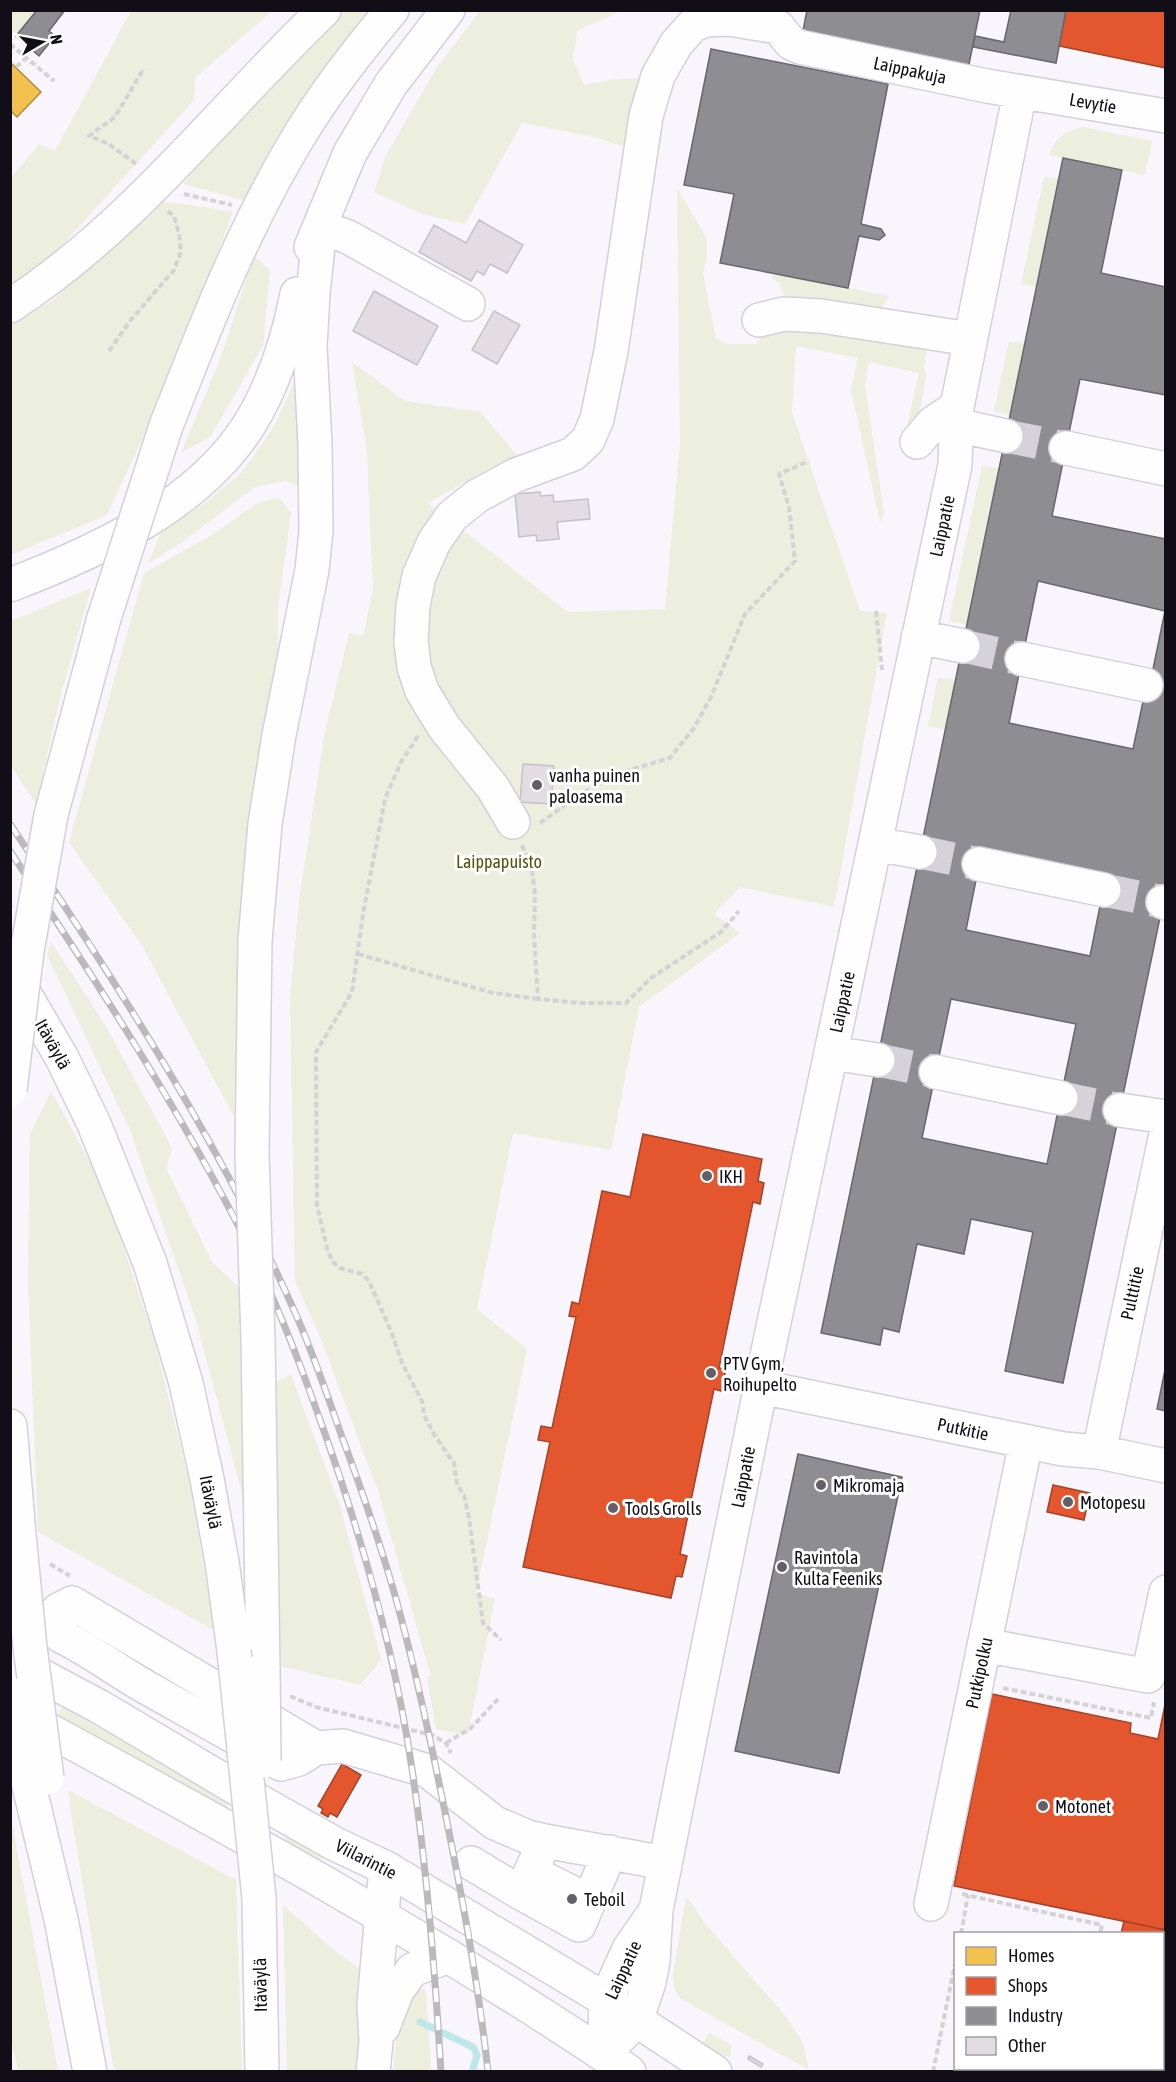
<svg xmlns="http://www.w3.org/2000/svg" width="1176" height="2082" viewBox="0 0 1176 2082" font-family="'Asap Condensed',sans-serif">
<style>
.green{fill:#eceede}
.homes{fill:#f2c14e;stroke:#af8b3e;stroke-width:1.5}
.shops{fill:#e4572e;stroke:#a54127;stroke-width:1.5}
.industry{fill:#8d8d92;stroke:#68676d;stroke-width:1.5;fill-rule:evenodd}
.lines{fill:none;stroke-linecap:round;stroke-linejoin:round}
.stream{stroke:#bde7e9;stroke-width:7}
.building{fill:#e3dce3;stroke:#c6c0c7;stroke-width:1.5}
.minor-tunnel{stroke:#d6d2da;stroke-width:33;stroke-dasharray:33 16;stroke-linecap:butt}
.minor-casing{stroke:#d4d0d9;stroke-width:36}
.major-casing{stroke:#d4d0d9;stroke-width:36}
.highway-casing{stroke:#d4d0d9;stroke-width:36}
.path{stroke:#d3d3d5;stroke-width:4;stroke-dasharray:6 3;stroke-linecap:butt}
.minor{stroke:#fefeff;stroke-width:33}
.major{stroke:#fefeff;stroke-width:33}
.highway{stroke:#fefeff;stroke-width:33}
.rail-casing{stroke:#bab9bb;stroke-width:7}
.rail{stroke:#fff;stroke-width:4.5;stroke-dasharray:14;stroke-linecap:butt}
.highway-bridge-casing{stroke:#d4d0d9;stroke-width:36;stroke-linecap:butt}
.highway-bridge{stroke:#fefeff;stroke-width:33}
.poi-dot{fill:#625f68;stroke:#fff;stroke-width:2}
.labels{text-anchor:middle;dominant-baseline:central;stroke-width:6;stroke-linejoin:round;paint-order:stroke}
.street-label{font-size:18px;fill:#120e18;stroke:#fff}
.poi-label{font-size:18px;fill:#120e18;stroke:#fff;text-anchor:start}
.park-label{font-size:18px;fill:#50570d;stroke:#fff}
</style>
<rect width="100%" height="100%" fill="#f8f5fc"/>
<path class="green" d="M11,11h26l-21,25 -5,-6z
M131,11h141l-77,67 -1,22 -167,184 -16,11 -1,-66 3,-3 -2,-2v-46l28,-34 16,7z
M341,11h30l-124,190 -64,-17 81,-96z
M480,11h141l-44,20 -4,28 11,26 25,-5 33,-2 -12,31 -4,38 -37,-11 -67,-13 -57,101 -43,-10 -48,-22 11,-35 52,-90z
M1083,127l69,14 -7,34 -96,-20c8,-19 15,-23 34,-28z
M1044,177l15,2 -22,108 -16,-3z
M677,188l30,51v16l-4,19 13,65 12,5h29l8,-15 26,-4 137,20 -4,21 2,11 -9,49 -10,1 12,-54 -50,-11 -4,24 19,127 -4,10 -29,-134 7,-31 -62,-12 -4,66 68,199 27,2 -53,294 -94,-20 -26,27 26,19 -101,74 -28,143 -98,-17 -36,176 50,40 -51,244 19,6 -27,136c-11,-3 -21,-3 -32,-6l-9,-52h4l-53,-186 -57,-152 -26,-58 -5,-284 9,-95 25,-166 25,-103 14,3 10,-47 -6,-139 -15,-88 53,39 75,11 38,44 -32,14 -58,33 140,109 97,-3 15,-166z
M158,202l27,2 48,8 -68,178 -58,125 -96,40v-230l41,-24 77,-69z
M254,256l16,14 -7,76 -53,91 -29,16 38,-91z
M774,274l115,22 -6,10 -9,6 -87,-10 -7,-18 -9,-7z
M1009,341l16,3 -15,71 -16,-4z
M300,370l5,119 -19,-8 -31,6 -70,53 -37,24 13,-32 45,-30 36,-30 32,-46z
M982,466l17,3 -32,156 -18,-4z
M279,497l12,16 -13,95v45l-40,283 -4,181 -91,-170 -74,-105 75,-269 68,-38 44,-31z
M91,588l-32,114 -23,102 -25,-38v-145z
M938,678l18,2 -10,50 -18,-4z
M51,942l53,81 68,125 -6,20 46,94 27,26 4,209 -48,-180 -65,-187 -83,-175z
M51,1091l53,97 51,155 33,134 27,154 -177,-99 -10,-251 2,-147z
M291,1375l49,131 41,154 -21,25 -81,-19 -8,-282z
M64,1708l164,91 1,3 -3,6 -165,-90 -3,-3 2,-6z
M68,1790l168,90 6,191h-128l-41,-245z
M11,1818l47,253h-40l-8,-37z
M287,1836l36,20 -3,5h-4l-32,-18z
M686,1896l18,26 83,96 16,25 6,27 -128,-71c-7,-8 -8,-14 -8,-25z
M283,1905l51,45 28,21 1,30 -8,70h-68z
M422,1989l4,1 5,81 -38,1 5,-52 18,-30z
M709,2033l23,12 -2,12 -30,-9z"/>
<path class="homes" d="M10,62l31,30 -24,25 -7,-7z"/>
<path class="shops" d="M1066,10h100v58l-107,-22z
M643,1134l119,25 -4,22 6,2 -4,21 -7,-2 -34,166 7,1 -5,22 -7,-2 -34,165 7,2 -5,21 -6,-1 -5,22 -148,-31 27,-125 -12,-2 3,-14 11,2 24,-111 -7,-1 3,-14 7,2 23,-113 28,6z
M1053,1485l37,8 -6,27 -37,-8z
M992,1694l139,29 -1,10 28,6 8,-39v230l-212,-44z
M342,1764l19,11 -24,42 -7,-4 -2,4 -7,-4 2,-4 -5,-3z
M1124,1921l42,9v142h-73v-4h69v-134h-41z"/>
<path class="industry" d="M37,10h28l-16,21 6,5 -16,20 -23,-20z
M807,10h173l-12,59 -166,-33z
M1011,10h55l-10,53 -83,-16 2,-11 29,6z
M711,49l177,35 -27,140 20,5 4,6 -6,5 -20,-4 -11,52 -128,-25 14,-69 -50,-9z
M1063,158l59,12 -21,103 65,14v108l-86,-16 -28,137 114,23v350l-103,494 -58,-12 28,-139 -62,-13 -7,35 -47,-10 -18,88 -16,-4 -3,17 -59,-12zM1038,581l127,30 -13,63 -3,-1 -16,76 -124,-26zM981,855l124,26 -15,75 -124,-26zM951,999l125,25 -29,140 -125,-26z
M1166,1365v46l-9,-2z
M798,1454l104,23 -63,296 -104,-22z"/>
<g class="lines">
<path class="stream" d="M420,2022l53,25 4,8 -5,17"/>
</g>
<path class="building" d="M479,220l44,25 -16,28 -17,-9 -6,11 -7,-4 -6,10 -52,-29 15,-27 32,18z
M374,291l64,35 -21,39 -64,-34z
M494,311l26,14 -23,39 -25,-14z
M540,492l1,4 12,-1 1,7 34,-3 2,20 -33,3 2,17 -22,2 -1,-6 -17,2 -4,-43z
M523,764l31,2 -3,38 -31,-2z
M749,2056l14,8 -2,3 -13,-8z"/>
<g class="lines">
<path class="minor-tunnel" d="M1006,436l60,12
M963,646l59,13
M920,852l59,12
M1104,890l59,12
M878,1060l58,12
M1061,1098l59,12"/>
<g class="minor-casing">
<path id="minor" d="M320,227l28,10 120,67
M759,320l25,-6 37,2 149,23
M956,425l50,11
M917,442l16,-19 24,-16
M1066,448l100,21
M918,637l45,9
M1022,659l124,26
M513,822l-20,-34 -49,-61 -22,-36 -8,-24 -3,-26 2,-35 6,-30 15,-34 18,-26 25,-20 39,-21 57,-21 15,-14 9,-21 14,-68 35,-235 12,-40 18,-32 17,-19 13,-5 23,-1 49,8 13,16 9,4 187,39 179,30
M875,844l45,8
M979,864l125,26
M1163,902l3,1
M831,1053l47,7
M936,1072l125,26
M1120,1110l46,7
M761,1387l302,62 36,3 67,14
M1099,1452l67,-318
M984,1645l164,31 18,-84
M316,1748l-17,11 -18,5c-45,-27 -91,-52 -137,-78 -28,-16 -54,-36 -83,-50l-3,-26 14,-7 244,145 27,-2 85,25 67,52 33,14 17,4 120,22
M545,1841l-24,52 58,32 31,-73
M471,1863l50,30
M531,1872l58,29
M931,1904l95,-462
M605,2029l1,-29 23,-51 27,-39
M603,2054l33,-33 13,-39 4,-21 3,-51 44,-223 68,-336 187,-886 2,-58 63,-315"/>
</g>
<g class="major-casing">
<path id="major" d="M10,1659l90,48 148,88 87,49 51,24 220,132 109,72
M17,1713c208,112 416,226 612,359"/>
</g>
<g class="highway-casing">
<path id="highway" d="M311,247l39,-94 41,-69 57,-74
M10,306c122,-79 210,-196 314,-296
M166,426c40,-102 80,-205 138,-298 26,-42 57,-81 88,-118
M10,585c86,-33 188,-79 239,-160 25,-40 39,-85 48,-131
M51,815l53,-197
M13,974l49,84 32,66 56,139 36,120 21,96 15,83 12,89
M252,1153l3,-212 10,-117 14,-89 33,-165 4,-39 -1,-87 -5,-98 3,-52 7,-67
M258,1339l5,330
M10,1426l9,109
M24,1765l37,154 29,153
M259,1898l3,174
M383,2027l14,-36 15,-21 37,-14
M373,2072l3,-30 -2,-38 12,-136"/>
</g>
<path class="path" d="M10,44l44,37
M16,67l9,-8
M136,164l-29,-21 -18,-7 26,-19 29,-49
M184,194l48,11
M109,351l21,-30 44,-51 7,-18 -2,-18 -5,-18 -7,-5
M876,611l6,59
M418,736l-17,26 -16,37 -22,115 -11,78 -36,60 1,153 10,43 5,13 8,7 22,6 7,7 22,50 11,32 20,38 2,14 11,21 19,27 3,22 7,10 5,23 14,105 18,17
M540,823l44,-31 42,-21 44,-13 24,-30 17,-31 34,-83 50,-53 -6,-54 -10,-33 30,-13
M522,845l10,25 3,24 -1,42 4,63 40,4h48l25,-25 70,-46 18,-21
M358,954l135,39 45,6
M50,1564l20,12
M1003,1688l148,30 3,-16
M290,1696l26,11 116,28 14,8 5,10
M446,1743l25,-15 27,-29
M962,1894l140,31 -2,9
M961,1934l7,-39
M933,2072l23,-113
M1071,2072l1,-4"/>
<use href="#minor" class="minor"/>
<use href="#major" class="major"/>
<use href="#highway" class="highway"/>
<g class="rail-casing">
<path id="rail" d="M10,824c106,158 210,318 287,493 17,39 31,80 45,120 19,51 37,103 52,155 21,74 37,150 52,225 17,84 33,169 42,255
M10,851c84,127 168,255 236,390 31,61 55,125 78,190 39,110 71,222 88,338 15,100 23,202 29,303"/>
</g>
<use href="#rail" class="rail"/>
<g class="highway-bridge-casing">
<path id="highway-bridge" d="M104,618l62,-192
M10,1090l17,-139 24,-136
M252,1153l6,186
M19,1535l11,112 17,131
M234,1651l25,247
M263,1669l1,92
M10,1694l14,71"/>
</g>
<use href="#highway-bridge" class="highway-bridge"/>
</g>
<g class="poi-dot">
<circle cx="537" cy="785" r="6"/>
<circle cx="707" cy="1176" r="6"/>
<circle cx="711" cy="1373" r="6"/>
<circle cx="821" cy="1485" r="6"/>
<circle cx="1068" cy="1502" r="6"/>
<circle cx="613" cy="1508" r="6"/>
<circle cx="782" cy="1567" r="6"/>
<circle cx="1043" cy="1806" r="6"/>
<circle cx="572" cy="1899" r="6"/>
</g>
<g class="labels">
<g class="street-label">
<text transform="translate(910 70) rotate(12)">Laippakuja</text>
<text transform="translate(1093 103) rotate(10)">Levytie</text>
<text transform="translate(942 526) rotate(-78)">Laippatie</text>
<text transform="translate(842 1002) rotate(-78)">Laippatie</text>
<text transform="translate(53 1044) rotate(61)">Itäväylä</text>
<text transform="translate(1132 1293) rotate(-78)">Pulttitie</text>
<text transform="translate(963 1429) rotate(12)">Putkitie</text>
<text transform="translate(743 1477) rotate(-79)">Laippatie</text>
<text transform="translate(211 1502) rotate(79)">Itäväylä</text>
<text transform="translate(979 1673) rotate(-78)">Putkipolku</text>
<text transform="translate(366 1859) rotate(27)">Viilarintie</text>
<text transform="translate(623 1970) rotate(-65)">Laippatie</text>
<text transform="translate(260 1985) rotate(-91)">Itäväylä</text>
</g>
<g class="poi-label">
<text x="549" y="775">vanha puinen<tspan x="549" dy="21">paloasema</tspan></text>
<text x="719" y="1176">IKH</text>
<text x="723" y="1363">PTV Gym,<tspan x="723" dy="21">Roihupelto</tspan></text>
<text x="833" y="1485">Mikromaja</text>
<text x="1080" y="1502">Motopesu</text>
<text x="625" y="1508">Tools Grolls</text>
<text x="794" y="1557">Ravintola<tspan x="794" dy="21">Kulta Feeniks</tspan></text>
<text x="1055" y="1806">Motonet</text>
<text x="584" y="1899">Teboil</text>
</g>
<g class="park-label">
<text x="499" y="861">Laippapuisto</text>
</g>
</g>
<rect width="1176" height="2082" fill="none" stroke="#120e18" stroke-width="24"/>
<rect x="954" y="1932" width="210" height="138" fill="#ffffff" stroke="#a09fa3" stroke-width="1.5"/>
<rect x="966" y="1947" width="30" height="18" fill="#f2c14e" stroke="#a09fa3" stroke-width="1.5"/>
<text x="1008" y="1962" font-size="18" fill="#120e18">Homes</text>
<rect x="966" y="1977" width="30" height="18" fill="#e4572e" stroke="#a09fa3" stroke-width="1.5"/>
<text x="1008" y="1992" font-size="18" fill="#120e18">Shops</text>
<rect x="966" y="2007" width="30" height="18" fill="#8d8d92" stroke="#a09fa3" stroke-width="1.5"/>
<text x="1008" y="2022" font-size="18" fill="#120e18">Industry</text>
<rect x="966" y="2037" width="30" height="18" fill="#e3dce3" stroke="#a09fa3" stroke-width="1.5"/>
<text x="1008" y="2052" font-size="18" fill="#120e18">Other</text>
<g transform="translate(42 42) rotate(80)" stroke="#ffffff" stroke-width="4.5" paint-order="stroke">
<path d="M0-4.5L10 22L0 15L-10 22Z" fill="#120e18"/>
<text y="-9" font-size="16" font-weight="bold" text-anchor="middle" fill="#120e18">N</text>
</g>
</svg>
